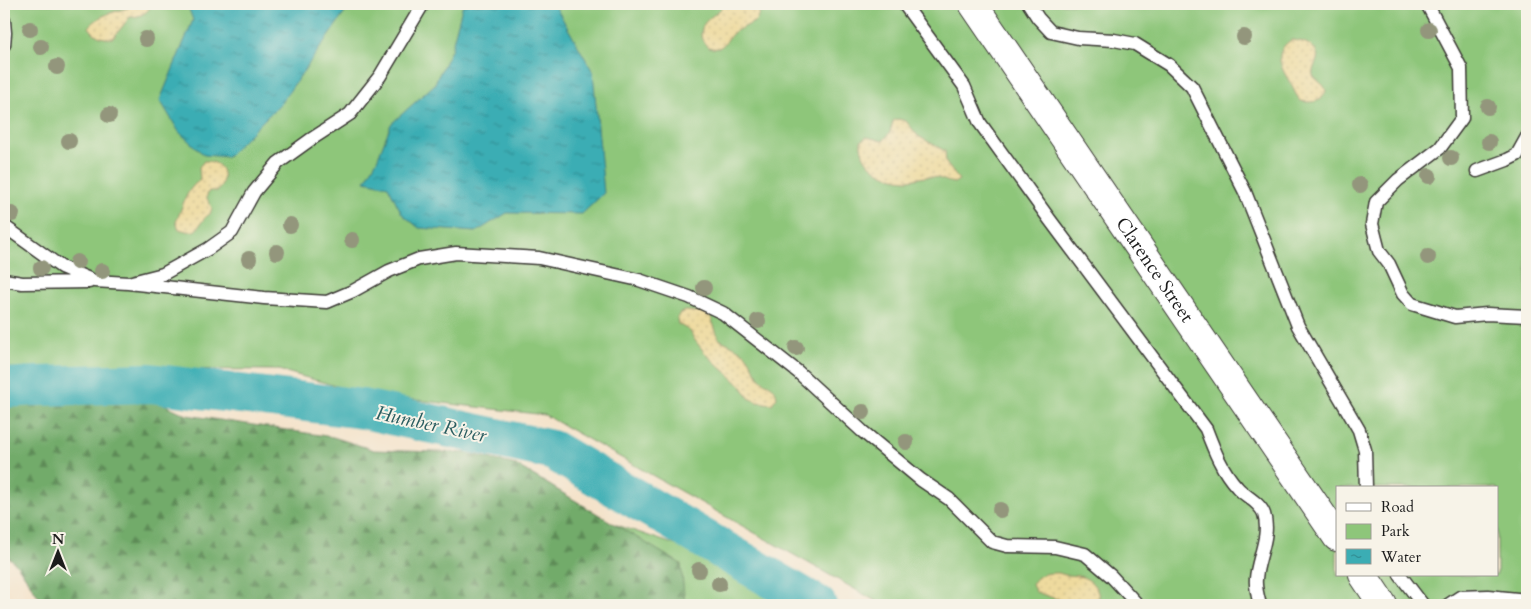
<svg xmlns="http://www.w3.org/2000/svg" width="1531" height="609" viewBox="0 0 1531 609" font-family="Cardo,serif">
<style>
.green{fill:#8ec67a;stroke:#55714b;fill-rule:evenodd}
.forest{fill:url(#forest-firs);stroke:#476443}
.sand{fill:url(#sand-dots);stroke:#857b5d}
.water{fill:url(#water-ripples);stroke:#2c6468}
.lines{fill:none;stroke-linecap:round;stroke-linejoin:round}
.river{stroke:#3badb4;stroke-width:40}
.service-casing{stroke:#3c3a36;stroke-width:15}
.tertiary-casing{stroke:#3c3a36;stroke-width:30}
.service{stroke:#fff;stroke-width:12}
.tertiary{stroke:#fff;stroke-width:28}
.tree{fill:#93967c}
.labels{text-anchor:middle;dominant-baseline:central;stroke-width:4;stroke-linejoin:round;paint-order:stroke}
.street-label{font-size:19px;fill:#1c1c1c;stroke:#f7f3e8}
.water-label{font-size:20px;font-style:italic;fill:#2a5d60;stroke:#f7f3e8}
</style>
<defs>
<pattern id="forest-firs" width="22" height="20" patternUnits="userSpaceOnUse" patternTransform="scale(1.25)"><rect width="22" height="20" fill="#72ab6a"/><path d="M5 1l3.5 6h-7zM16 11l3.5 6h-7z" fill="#5d8a56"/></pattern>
<pattern id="sand-dots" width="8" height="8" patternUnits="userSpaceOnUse" patternTransform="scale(1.25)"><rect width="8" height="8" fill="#eeda9e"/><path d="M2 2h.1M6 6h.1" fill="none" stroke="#ccba88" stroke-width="1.8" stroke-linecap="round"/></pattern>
<pattern id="water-ripples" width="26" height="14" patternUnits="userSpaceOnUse" patternTransform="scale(1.25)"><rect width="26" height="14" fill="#3badb4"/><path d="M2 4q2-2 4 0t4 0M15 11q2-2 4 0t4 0" fill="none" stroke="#318c92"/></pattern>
</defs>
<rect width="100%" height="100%" fill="#f7f3e8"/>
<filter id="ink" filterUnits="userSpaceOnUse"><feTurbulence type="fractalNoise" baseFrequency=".02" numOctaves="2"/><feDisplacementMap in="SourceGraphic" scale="10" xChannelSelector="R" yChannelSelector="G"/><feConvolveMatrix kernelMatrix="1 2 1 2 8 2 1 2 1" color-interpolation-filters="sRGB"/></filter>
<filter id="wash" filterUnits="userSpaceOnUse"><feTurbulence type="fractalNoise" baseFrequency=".0096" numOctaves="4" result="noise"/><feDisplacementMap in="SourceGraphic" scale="20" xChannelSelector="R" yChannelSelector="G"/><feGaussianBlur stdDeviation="1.12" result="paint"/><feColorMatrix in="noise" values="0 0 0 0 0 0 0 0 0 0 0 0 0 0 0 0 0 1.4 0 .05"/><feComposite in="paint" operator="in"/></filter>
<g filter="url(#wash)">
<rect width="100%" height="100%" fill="#f4e2c9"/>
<path class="green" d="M4,4h1523v601h-644l-338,-190 -180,-21 -86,-24 -275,-2zM1337,488h160v87h-160z
M444,455l72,10 98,59 88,30 100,51h-196z"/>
<path class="forest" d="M4,398l149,1 34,16 146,22 41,13 94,3 48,12 165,99 4,41h-641l-26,-39 -14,-13z"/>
<path class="sand" d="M131,4h21c-4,9 -12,13 -22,13l-17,21c-12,1 -18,-2 -24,-11 11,-13 25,-15 39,-19z
M724,4h37l-4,16c-7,5 -14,7 -21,11 -9,5 -11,20 -24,17 -4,-1 -7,-3 -9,-7 -3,-4 -2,-10 0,-15 5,-10 16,-12 21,-22z
M1291,40c10,0 30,6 26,20 -2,6 -5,9 -4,16l11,10 2,5c-5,12 -14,12 -25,10 -5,-5 -7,-11 -10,-17 -10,-16 -19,-31 0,-44z
M898,119l8,2 12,15 27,15 1,12 13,17 -5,3c-8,-1 -14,-6 -23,-6 -8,-1 -16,3 -24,3 -22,-1 -48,-15 -46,-39l6,-4 16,4 7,-9 3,-11z
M204,161c20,0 24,15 14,30h-9c-5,7 0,10 3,17l-2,6c-15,9 -7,23 -31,15l-3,-7c7,-15 9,-32 24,-42l-1,-13z
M685,311l18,1 7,3 9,24c9,5 21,9 28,17 5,6 7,15 12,21 7,10 15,4 18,20l-5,7 -15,-2 -8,-4 -7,-11 -37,-34 -11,-14 -4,-8 -12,-7 -1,-6 3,-5z
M1059,573c7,3 12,2 19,3 15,2 22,15 22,29h-26l-38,-13 -4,-7c6,-12 14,-12 27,-12z"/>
<path class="water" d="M187,4h164l-70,99 -54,54 -23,-2 -25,-23 -19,-32 33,-80z
M463,4h91l39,68 11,121 -22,21 -75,-1 -31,19 -57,-4 -17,-14 -14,-28 -23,-5 12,-21 14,-36 43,-39 17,-35z"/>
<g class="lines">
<path class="river" d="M4,388l34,-2 112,-3 213,26 189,41 265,155"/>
</g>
</g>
<g filter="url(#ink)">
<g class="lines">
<g class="service-casing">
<path id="service" d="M904,4l60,82 16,37 70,97 156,209c8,21 16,42 31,58 7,9 23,15 27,27 7,22 -7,45 -8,65 -1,8 2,18 4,26
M1029,4l9,14 13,14 27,6 36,2 21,4 34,21 23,22 53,105 53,134 61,104 6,20 1,38
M1427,4l34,64 1,50 -22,30 -42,32 -22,22 -4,22 7,27 10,13 14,30 9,10 43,13 32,-3 40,2
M4,21l1,12 -1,12
M1477,171l30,-11 10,-5 10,-18
M4,226l57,41 33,14 34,2 35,-9 45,-25 24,-17 22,-40 24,-29 32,-23 40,-26 30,-38 43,-72
M4,280l18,3 67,-1
M128,283l136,15 63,4 26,-11 36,-20 30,-12 37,-6 83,5 100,22 50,17 34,16 75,59 64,59 59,49 28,19 43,43 15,4 48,1 30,7 26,22 27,29
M1400,575l23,30
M1448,605l12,-8 28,-1 39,4"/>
</g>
<g class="tertiary-casing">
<g id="tertiary">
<path id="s1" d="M973,4l364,533"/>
<path d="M1363,575l20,30"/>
</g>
</g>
<use href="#service" class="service"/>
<use href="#tertiary" class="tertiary"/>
</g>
<g class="tree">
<circle cx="30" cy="29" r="8"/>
<circle cx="1429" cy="30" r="8"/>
<circle cx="1244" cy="37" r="8"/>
<circle cx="146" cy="39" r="8"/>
<circle cx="41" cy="47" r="8"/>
<circle cx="57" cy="67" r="8"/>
<circle cx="1488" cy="107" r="8"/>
<circle cx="109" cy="115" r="8"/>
<circle cx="69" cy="141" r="8"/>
<circle cx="1489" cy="142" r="8"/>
<circle cx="1451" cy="158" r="8"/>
<circle cx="1429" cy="176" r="8"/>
<circle cx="1360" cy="185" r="8"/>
<circle cx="12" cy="214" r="8"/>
<circle cx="290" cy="225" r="8"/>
<circle cx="352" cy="240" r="8"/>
<circle cx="277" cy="252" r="8"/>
<circle cx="1428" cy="257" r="8"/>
<circle cx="249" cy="259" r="8"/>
<circle cx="77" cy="262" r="8"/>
<circle cx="41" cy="268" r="8"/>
<circle cx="102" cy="271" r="8"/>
<circle cx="704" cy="288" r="8"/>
<circle cx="758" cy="321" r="8"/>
<circle cx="796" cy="348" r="8"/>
<circle cx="863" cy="412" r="8"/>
<circle cx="906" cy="442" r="8"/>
<circle cx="1000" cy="510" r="8"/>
<circle cx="699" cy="570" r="8"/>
<circle cx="719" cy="584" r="8"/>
</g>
</g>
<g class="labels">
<g class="street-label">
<text stroke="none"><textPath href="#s1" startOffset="322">Clarence Street</textPath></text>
</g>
<g class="water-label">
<text transform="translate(431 424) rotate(12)">Humber River</text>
</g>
</g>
<rect width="1531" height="609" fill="none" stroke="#f7f3e8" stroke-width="20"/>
<rect x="1336" y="486" width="162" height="90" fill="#f7f3e8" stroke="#9f9d96"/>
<rect x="1346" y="503" width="25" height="8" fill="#ffffff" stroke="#9f9d96"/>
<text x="1381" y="512" font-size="15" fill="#1c1c1c">Road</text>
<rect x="1346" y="524" width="25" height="15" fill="#8ec67a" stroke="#9f9d96"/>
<text x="1381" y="536" font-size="15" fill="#1c1c1c">Park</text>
<rect x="1346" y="549" width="25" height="15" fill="url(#water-ripples)" stroke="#9f9d96"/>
<text x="1381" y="562" font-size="15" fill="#1c1c1c">Water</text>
<g transform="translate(58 552)" stroke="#f7f3e8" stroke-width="4" paint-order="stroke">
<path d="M0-4L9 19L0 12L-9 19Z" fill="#1c1c1c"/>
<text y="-8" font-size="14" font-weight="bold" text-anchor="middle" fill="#1c1c1c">N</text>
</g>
</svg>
